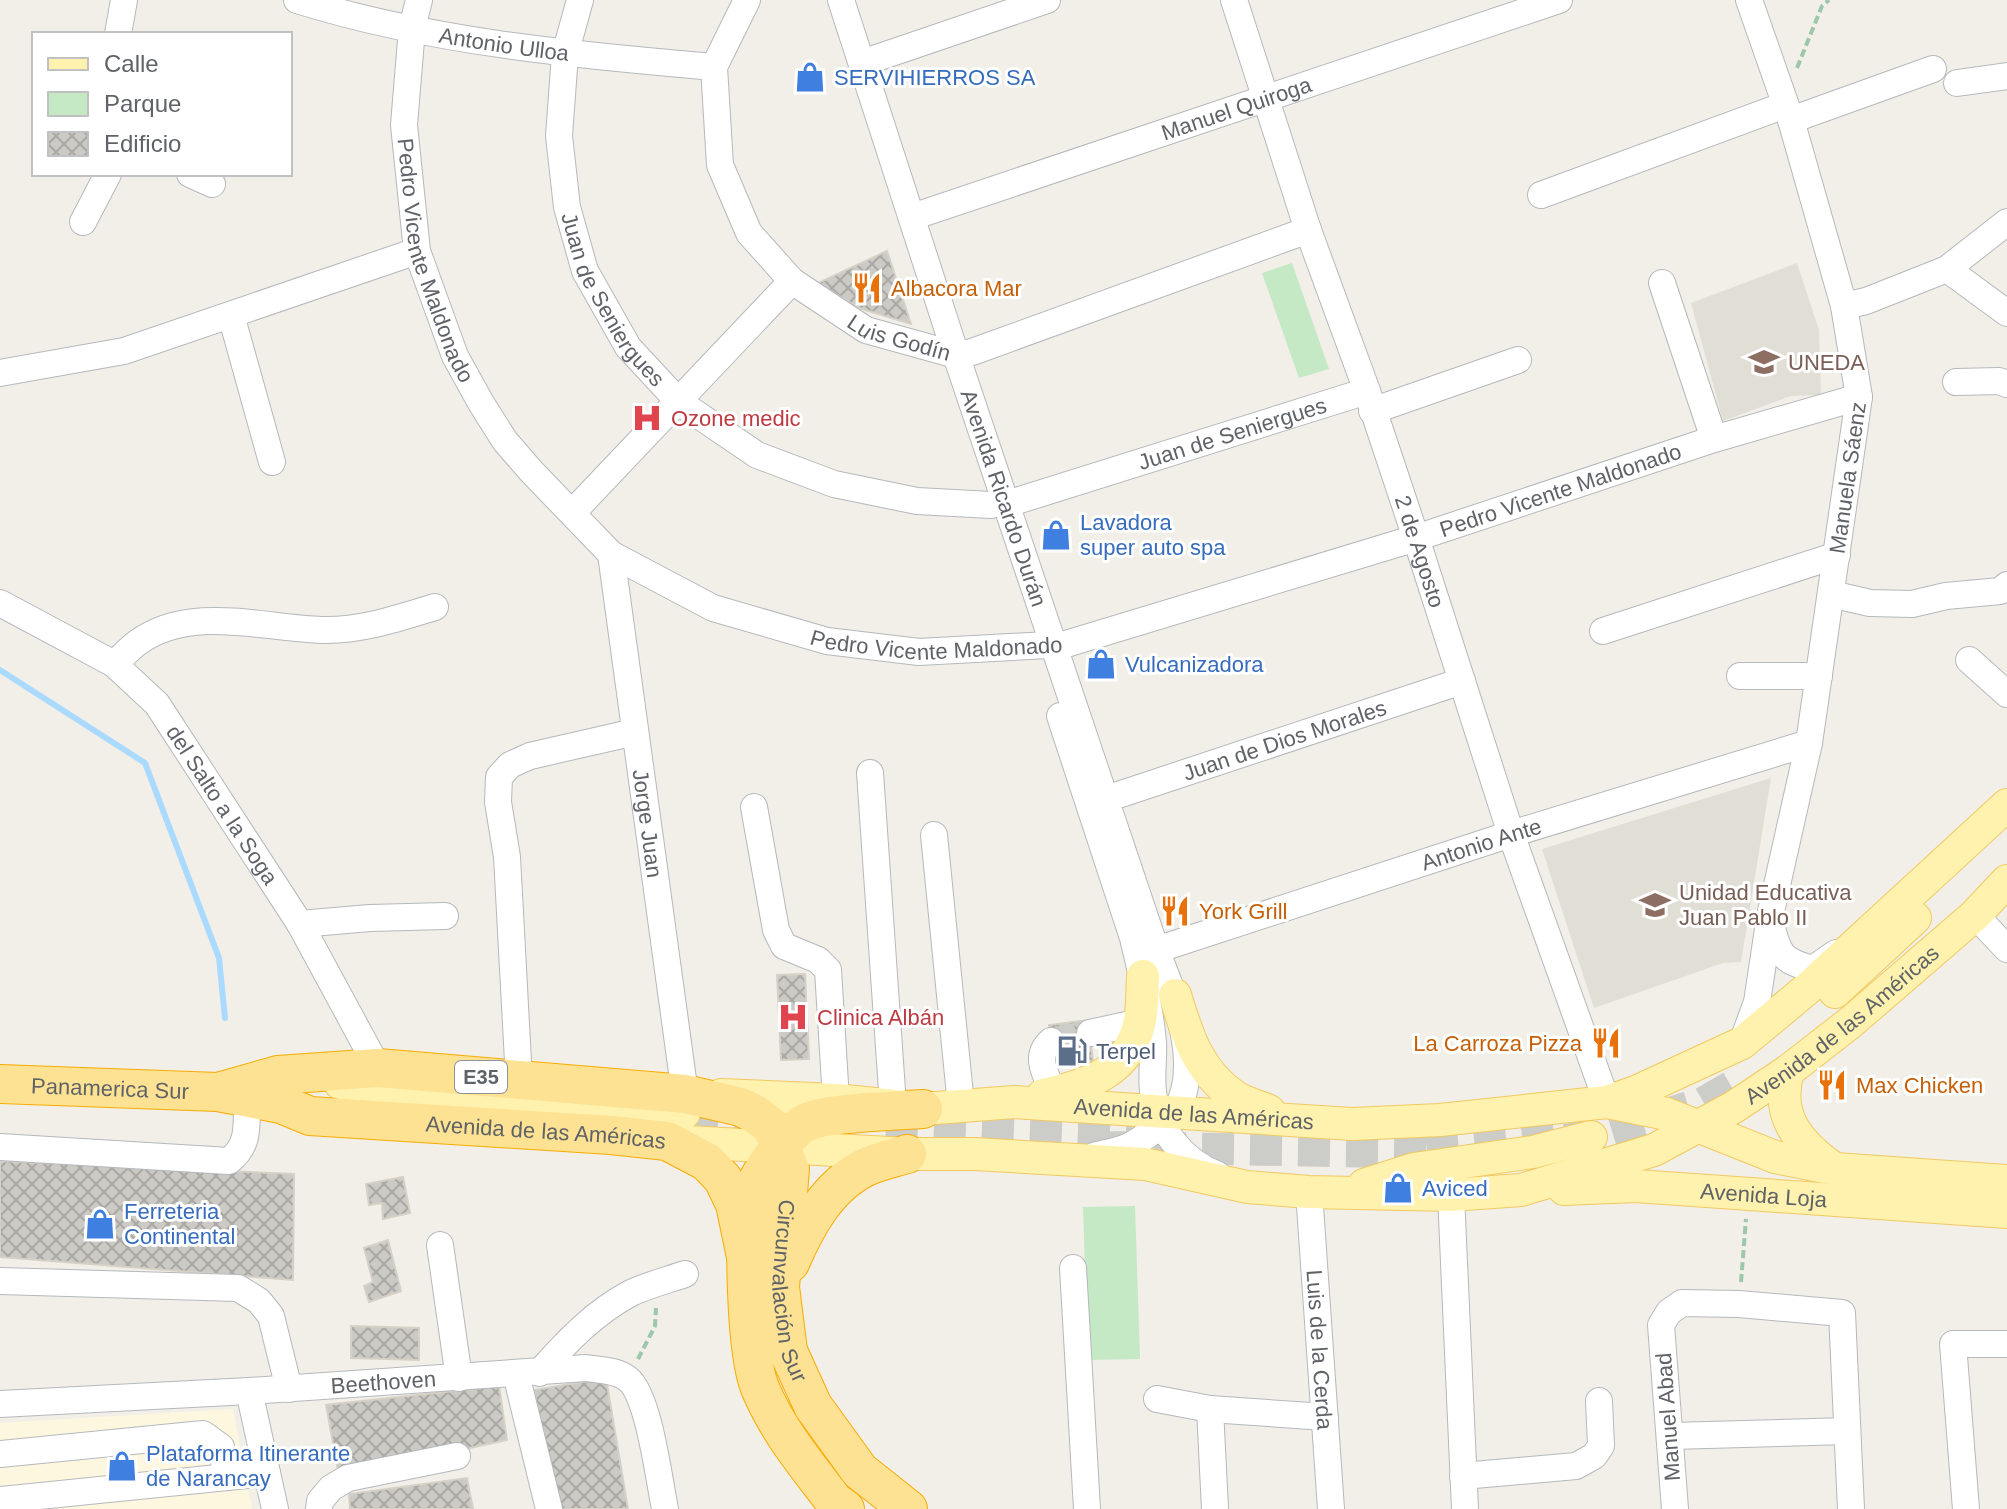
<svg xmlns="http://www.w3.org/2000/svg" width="2007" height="1509" viewBox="0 0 2007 1509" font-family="Helvetica,sans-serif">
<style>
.commercial{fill:#fef7e0}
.education{fill:#e1ded6}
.green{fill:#c5e8c5}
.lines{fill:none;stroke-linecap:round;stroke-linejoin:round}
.stream{stroke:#aadaff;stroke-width:6}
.building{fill:url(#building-cross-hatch);stroke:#d6d1c6;stroke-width:2}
.minor-tunnel{stroke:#ccccc8;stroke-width:26;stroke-dasharray:26 13;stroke-linecap:butt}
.major-tunnel{stroke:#ccccc8;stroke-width:32;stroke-dasharray:32 16;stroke-linecap:butt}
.minor-casing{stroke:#b5b8bc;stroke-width:28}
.major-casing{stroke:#f2c960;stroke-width:34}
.highway-casing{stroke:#f9ab00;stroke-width:40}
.path{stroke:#9cc7a9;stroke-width:4;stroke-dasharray:8 4;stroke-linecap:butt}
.minor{stroke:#fff;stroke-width:26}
.major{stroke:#fff2af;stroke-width:32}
.highway{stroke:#fde293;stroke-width:38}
.labels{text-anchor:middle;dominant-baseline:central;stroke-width:6;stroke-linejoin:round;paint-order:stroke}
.shield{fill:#fff;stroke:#8f9295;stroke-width:2}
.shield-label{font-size:20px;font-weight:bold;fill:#5f6368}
.street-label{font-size:22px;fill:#5f6368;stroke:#fff}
.shop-label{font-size:22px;fill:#366cbe;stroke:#fff;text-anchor:start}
.food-label{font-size:22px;fill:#c56008;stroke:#fff;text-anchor:start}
.education-label{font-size:22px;fill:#785e54;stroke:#fff;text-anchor:start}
.health-label{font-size:22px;fill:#be3a42;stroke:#fff;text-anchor:start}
.service-label{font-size:22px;fill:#4e5e75;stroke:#fff;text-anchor:start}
</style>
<defs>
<pattern id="building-cross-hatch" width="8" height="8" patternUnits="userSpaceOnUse" patternTransform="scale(2)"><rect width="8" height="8" fill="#cccac5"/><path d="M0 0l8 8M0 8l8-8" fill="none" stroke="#a9a8a4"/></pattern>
</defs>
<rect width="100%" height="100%" fill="#f1efe8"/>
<path class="commercial" d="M233,1409l19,100h-252v-86z"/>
<path class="education" d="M1797,263l22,67 2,65 -30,1 -68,25 -32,-118z
M1771,778l-30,184 -18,1 -129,45 -52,-159z"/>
<path class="green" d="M1292,263l37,106 -30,9 -37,-105z
M1135,1206l5,153 -52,1 -5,-153z"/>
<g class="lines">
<path class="stream" d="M0,670l145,93 74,195 6,60"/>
</g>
<path class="building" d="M887,251l24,73 -52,-16 -41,-25z
M805,974l4,85 -28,1 -4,-85z
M1088,1020l5,41 -38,6 -6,-42z
M0,1161l294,13 -1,106 -293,-23z
M403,1177l7,36 -27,6 -1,-16 -13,2 -3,-21z
M388,1240l13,51 -32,11 -5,-16 9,-4 -9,-34z
M351,1326l68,2v32l-68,-2z
M606,1378l22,131h-72l-22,-119z
M499,1386l8,54 -168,36 -13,-71z
M467,1478l6,31h-123l-1,-15z"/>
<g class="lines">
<path class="minor-tunnel" d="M1051,1041l39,-8"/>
<path class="major-tunnel" d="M686,1123l94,7
M886,1125l246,10
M1565,1140l26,-3 112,-34 33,-19
M1426,1142l140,-14 20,-6
M1106,1147l346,6"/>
<g class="minor-casing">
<g id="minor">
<path id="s1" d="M297,0c134,42 278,55 417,67"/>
<path id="s2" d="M419,0l-7,28 -8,97 13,126 38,105 26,47 24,38 26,30 80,83 102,54 114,33 92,11 147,-8 350,-106 298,-99 145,-42"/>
<path id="s3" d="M580,0l-15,54 -6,82 8,71 18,64 43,76 51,55 78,53 77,29 83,17 74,4"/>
<path id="s4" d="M747,0l-33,67 6,98 29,68 43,48 74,49 90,25 16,-3 336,-122"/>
<path id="s5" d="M841,0l115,355 200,595c18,45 48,116 19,162 -7,11 -19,17 -29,24 -7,4 -14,10 -22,12 -10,4 -20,5 -30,8"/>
<path id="s6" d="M1234,0l74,230 59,161 49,147 95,296 96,268"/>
<path d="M118,34l6,-34"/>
<path d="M862,63l185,-63"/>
<path d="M1957,83l50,-7"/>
<path d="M1791,120l142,-51"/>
<path d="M190,174l22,10"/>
<path d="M1541,195l244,-90"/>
<path id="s7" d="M912,217l647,-217"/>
<path d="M83,222l25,-48"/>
<path d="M1947,269l60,44"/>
<path d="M1662,283l52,156"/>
<path d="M1844,306l22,-5 81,-32 60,-47"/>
<path d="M231,315l41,147"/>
<path d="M0,373l124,-22 293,-100"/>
<path d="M1956,382l43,-1 8,3"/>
<path d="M1372,411l146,-51"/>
<path id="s8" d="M1007,504l360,-113"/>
<path d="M572,513l220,-232"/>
<path id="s9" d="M611,554l74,540"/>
<path d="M1831,594l39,9 42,1 34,-8 54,-5 7,-6"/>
<path id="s10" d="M0,603l114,61 43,40 143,220 78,144"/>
<path d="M1603,631l234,-76"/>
<path d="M1969,660l38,34"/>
<path d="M114,664c8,-7 15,-15 23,-21 53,-39 125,-15 185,-13 39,1 77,-12 113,-23"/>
<path d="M1740,676h79"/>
<path d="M1060,716l73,222c8,34 17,69 20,104 1,16 -2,33 0,49 3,38 31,71 65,84"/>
<path d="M870,773l23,332"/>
<path id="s11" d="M1106,799l356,-118"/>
<path d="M754,807l22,123 8,16 34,14 10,10 8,130"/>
<path d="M934,835l27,270"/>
<path d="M1975,915l32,34"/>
<path d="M300,924l70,-6 75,-2"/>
<path d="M1771,924c7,30 11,37 42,45l23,-16"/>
<path id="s12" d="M1156,950l355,-116 298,-91"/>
<path d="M1090,1033l50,-11"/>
<path d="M1051,1041c-18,16 -5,34 3,52"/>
<path id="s13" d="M1742,1043l15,-41 13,-86 39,-173 50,-346 -15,-91 -53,-186 -42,-120"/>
<path d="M519,1080l-12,-223 -9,-55 1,-25 11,-12 20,-9 105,-24"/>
<path d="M0,1147l229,14c22,-17 17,-38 18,-64"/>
<path id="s14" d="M1309,1192l22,317"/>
<path d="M1451,1195l14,314"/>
<path d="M440,1245l19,133"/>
<path d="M1073,1268l14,241"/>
<path d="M0,1281l238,7 21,13 12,15 18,73"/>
<path d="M539,1373c27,-31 56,-61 92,-80 17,-8 37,-13 54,-19"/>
<path d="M516,1374l33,135"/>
<path d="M249,1391l26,118"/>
<path d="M1157,1399l53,10 115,8"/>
<path id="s15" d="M0,1404l249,-13 337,-23c13,2 31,2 42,11 21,17 31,101 37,130"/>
<path d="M1210,1409l5,100"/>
<path d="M1671,1436l176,-5"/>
<path d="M0,1454l203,-20 18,13 6,30"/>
<path d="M1463,1476l113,-10 18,-10 7,-10 -2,-45"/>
<path d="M0,1500l267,-27"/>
<path d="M319,1509l1,-8 11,-13 17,-10 109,-22"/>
<path d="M1675,1509l-14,-184 8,-13 13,-9 57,1 103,9 9,196"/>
<path d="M1966,1509l-13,-165h54"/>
</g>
</g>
<g class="major-casing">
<g id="major">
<path d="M1835,992l80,-74"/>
<path d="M1175,995c12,40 23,76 59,101 10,7 24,10 35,15"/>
<path d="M1788,1071c-13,44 10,72 44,96"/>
<path d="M340,1083l344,30"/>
<path id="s16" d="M721,1095l115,5 87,9 91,-7 338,22 88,-4 167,-18 31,-11 104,-48 65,-54 200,-184"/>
<path d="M1043,1095c44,-9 88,-24 97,-75 3,-14 2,-30 3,-44"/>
<path d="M1607,1102l60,12 108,43 60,12 172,12"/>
<path id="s17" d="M670,1141l237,13h68l170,10 102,23 62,5 142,3 70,-5 133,-40 80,-43 54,-36 63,-49 124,-107 32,-34"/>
<path d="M1364,1185l50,-16 119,-17 58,-15"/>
<path id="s18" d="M1564,1189l72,-3 371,26"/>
</g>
</g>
<g class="highway-casing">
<g id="highway">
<path id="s19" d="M0,1084l218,8 63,12 29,12 301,19 56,6 40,21 16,17 12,25 11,53"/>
<path id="s20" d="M218,1092l60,-17 100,-7 307,26 56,13 14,7 17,13 18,42 -10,118 8,64 25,55 47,65 48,38"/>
<path d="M790,1263c16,-37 37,-77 76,-96 13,-6 28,-9 41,-13"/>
<path d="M845,1509l-11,-8c-28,-37 -56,-70 -74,-113 -14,-34 -18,-158 -8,-194 5,-19 38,-65 55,-72 22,-10 89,-11 116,-13"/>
</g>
</g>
<path class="path" d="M1797,68l25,-62 7,-6
M1741,1282l5,-63
M638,1359l17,-33 1,-18"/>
<use href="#minor" class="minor"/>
<use href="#major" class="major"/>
<use href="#highway" class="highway"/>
</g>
<defs>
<g id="shop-bare" transform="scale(2.4)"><path d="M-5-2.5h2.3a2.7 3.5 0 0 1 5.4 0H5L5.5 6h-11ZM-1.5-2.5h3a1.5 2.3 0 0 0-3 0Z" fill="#3f7fe0" stroke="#fff" stroke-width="2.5" paint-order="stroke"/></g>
<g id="restaurant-bare" transform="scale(2.4)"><path d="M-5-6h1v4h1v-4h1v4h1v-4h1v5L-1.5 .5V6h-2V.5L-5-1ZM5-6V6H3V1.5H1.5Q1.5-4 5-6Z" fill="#e8710a" stroke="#fff" stroke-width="2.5" paint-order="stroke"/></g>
<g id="school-bare" transform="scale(2.4)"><path d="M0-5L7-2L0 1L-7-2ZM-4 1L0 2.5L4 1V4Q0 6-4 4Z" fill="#8d6e63" stroke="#fff" stroke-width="2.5" paint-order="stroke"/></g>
<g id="hospital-bare" transform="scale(2.4)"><path d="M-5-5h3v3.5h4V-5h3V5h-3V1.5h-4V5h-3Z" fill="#e0444e" stroke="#fff" stroke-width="2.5" paint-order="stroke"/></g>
<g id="fuel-bare" transform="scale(2.4)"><path d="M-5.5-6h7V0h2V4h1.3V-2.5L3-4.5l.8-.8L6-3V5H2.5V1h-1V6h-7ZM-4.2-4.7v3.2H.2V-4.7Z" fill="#5c6f8a" stroke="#fff" stroke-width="2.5" paint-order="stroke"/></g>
</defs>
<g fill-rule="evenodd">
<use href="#shop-bare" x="810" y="77"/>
<use href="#restaurant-bare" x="867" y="288"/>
<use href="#school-bare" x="1764" y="362"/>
<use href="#hospital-bare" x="647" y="418"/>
<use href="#shop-bare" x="1056" y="535"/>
<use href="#shop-bare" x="1101" y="664"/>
<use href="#school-bare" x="1655" y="905"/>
<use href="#restaurant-bare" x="1175" y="911"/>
<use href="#hospital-bare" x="793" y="1017"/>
<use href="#restaurant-bare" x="1606" y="1043"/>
<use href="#fuel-bare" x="1072" y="1051"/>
<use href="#restaurant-bare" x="1832" y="1085"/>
<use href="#shop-bare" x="1398" y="1188"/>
<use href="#shop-bare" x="100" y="1224"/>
<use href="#shop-bare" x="122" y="1466"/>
</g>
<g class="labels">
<rect class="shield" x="455" y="1061" width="52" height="32" rx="6"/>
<g class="shield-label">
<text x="481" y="1077">E35</text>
</g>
<g class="street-label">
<text stroke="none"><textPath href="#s1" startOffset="212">Antonio Ulloa</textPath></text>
<text stroke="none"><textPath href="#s7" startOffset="342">Manuel Quiroga</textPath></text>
<text stroke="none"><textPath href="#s2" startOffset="266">Pedro Vicente Maldonado</textPath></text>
<text stroke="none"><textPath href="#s3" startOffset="314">Juan de Seniergues</textPath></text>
<text stroke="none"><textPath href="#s4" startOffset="434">Luis Godín</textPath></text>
<text stroke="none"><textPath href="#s8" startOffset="236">Juan de Seniergues</textPath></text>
<text stroke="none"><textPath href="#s13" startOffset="576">Manuela Sáenz</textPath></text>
<text stroke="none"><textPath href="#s2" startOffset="1610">Pedro Vicente Maldonado</textPath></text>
<text stroke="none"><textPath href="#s5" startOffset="524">Avenida Ricardo Durán</textPath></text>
<text stroke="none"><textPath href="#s6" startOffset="582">2 de Agosto</textPath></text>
<text stroke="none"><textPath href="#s2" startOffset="962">Pedro Vicente Maldonado</textPath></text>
<text stroke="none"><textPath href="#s11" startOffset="188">Juan de Dios Morales</textPath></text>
<text stroke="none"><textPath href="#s10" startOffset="308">del Salto a la Soga</textPath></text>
<text stroke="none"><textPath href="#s9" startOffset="272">Jorge Juan</textPath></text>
<text stroke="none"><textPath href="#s12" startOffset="342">Antonio Ante</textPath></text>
<text stroke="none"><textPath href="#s17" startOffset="1220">Avenida de las Américas</textPath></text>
<text stroke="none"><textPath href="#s19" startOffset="110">Panamerica Sur</textPath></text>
<text stroke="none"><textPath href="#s16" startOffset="474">Avenida de las Américas</textPath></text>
<text stroke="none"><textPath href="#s19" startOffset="550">Avenida de las Américas</textPath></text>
<text stroke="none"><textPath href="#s18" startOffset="200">Avenida Loja</textPath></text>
<text stroke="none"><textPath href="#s20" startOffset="734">Circunvalación Sur</textPath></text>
<text stroke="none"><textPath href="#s14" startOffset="158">Luis de la Cerda</textPath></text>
<text stroke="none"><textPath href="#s15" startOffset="384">Beethoven</textPath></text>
<text transform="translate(1668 1417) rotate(-94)">Manuel Abad</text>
</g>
<g class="shop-label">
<text x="834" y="77">SERVIHIERROS SA</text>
<text x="1080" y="522">Lavadora<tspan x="1080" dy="25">super auto spa</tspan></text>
<text x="1125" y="664">Vulcanizadora</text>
<text x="1422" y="1188">Aviced</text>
<text x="124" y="1211">Ferreteria<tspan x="124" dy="25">Continental</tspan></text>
<text x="146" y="1453">Plataforma Itinerante<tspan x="146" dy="25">de Narancay</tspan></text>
</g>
<g class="food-label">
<text x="891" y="288">Albacora Mar</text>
<text x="1199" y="911">York Grill</text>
<text x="1582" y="1043" text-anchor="end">La Carroza Pizza</text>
<text x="1856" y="1085">Max Chicken</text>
</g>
<g class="education-label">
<text x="1788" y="362">UNEDA</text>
<text x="1679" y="892">Unidad Educativa<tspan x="1679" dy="25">Juan Pablo II</tspan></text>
</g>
<g class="health-label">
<text x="671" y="418">Ozone medic</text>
<text x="817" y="1017">Clinica Albán</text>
</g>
<g class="service-label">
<text x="1096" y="1051">Terpel</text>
</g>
</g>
<rect x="32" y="32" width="260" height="144" fill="#ffffff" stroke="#bfc1c3" stroke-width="2"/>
<rect x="48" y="58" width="40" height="12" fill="#fff2af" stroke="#bfc1c3" stroke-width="2"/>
<text x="104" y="72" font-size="24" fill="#5f6368">Calle</text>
<rect x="48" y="92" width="40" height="24" fill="#c5e8c5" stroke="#bfc1c3" stroke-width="2"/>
<text x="104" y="112" font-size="24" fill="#5f6368">Parque</text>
<rect x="48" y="132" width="40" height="24" fill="url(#building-cross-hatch)" stroke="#bfc1c3" stroke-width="2"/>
<text x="104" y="152" font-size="24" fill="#5f6368">Edificio</text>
</svg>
